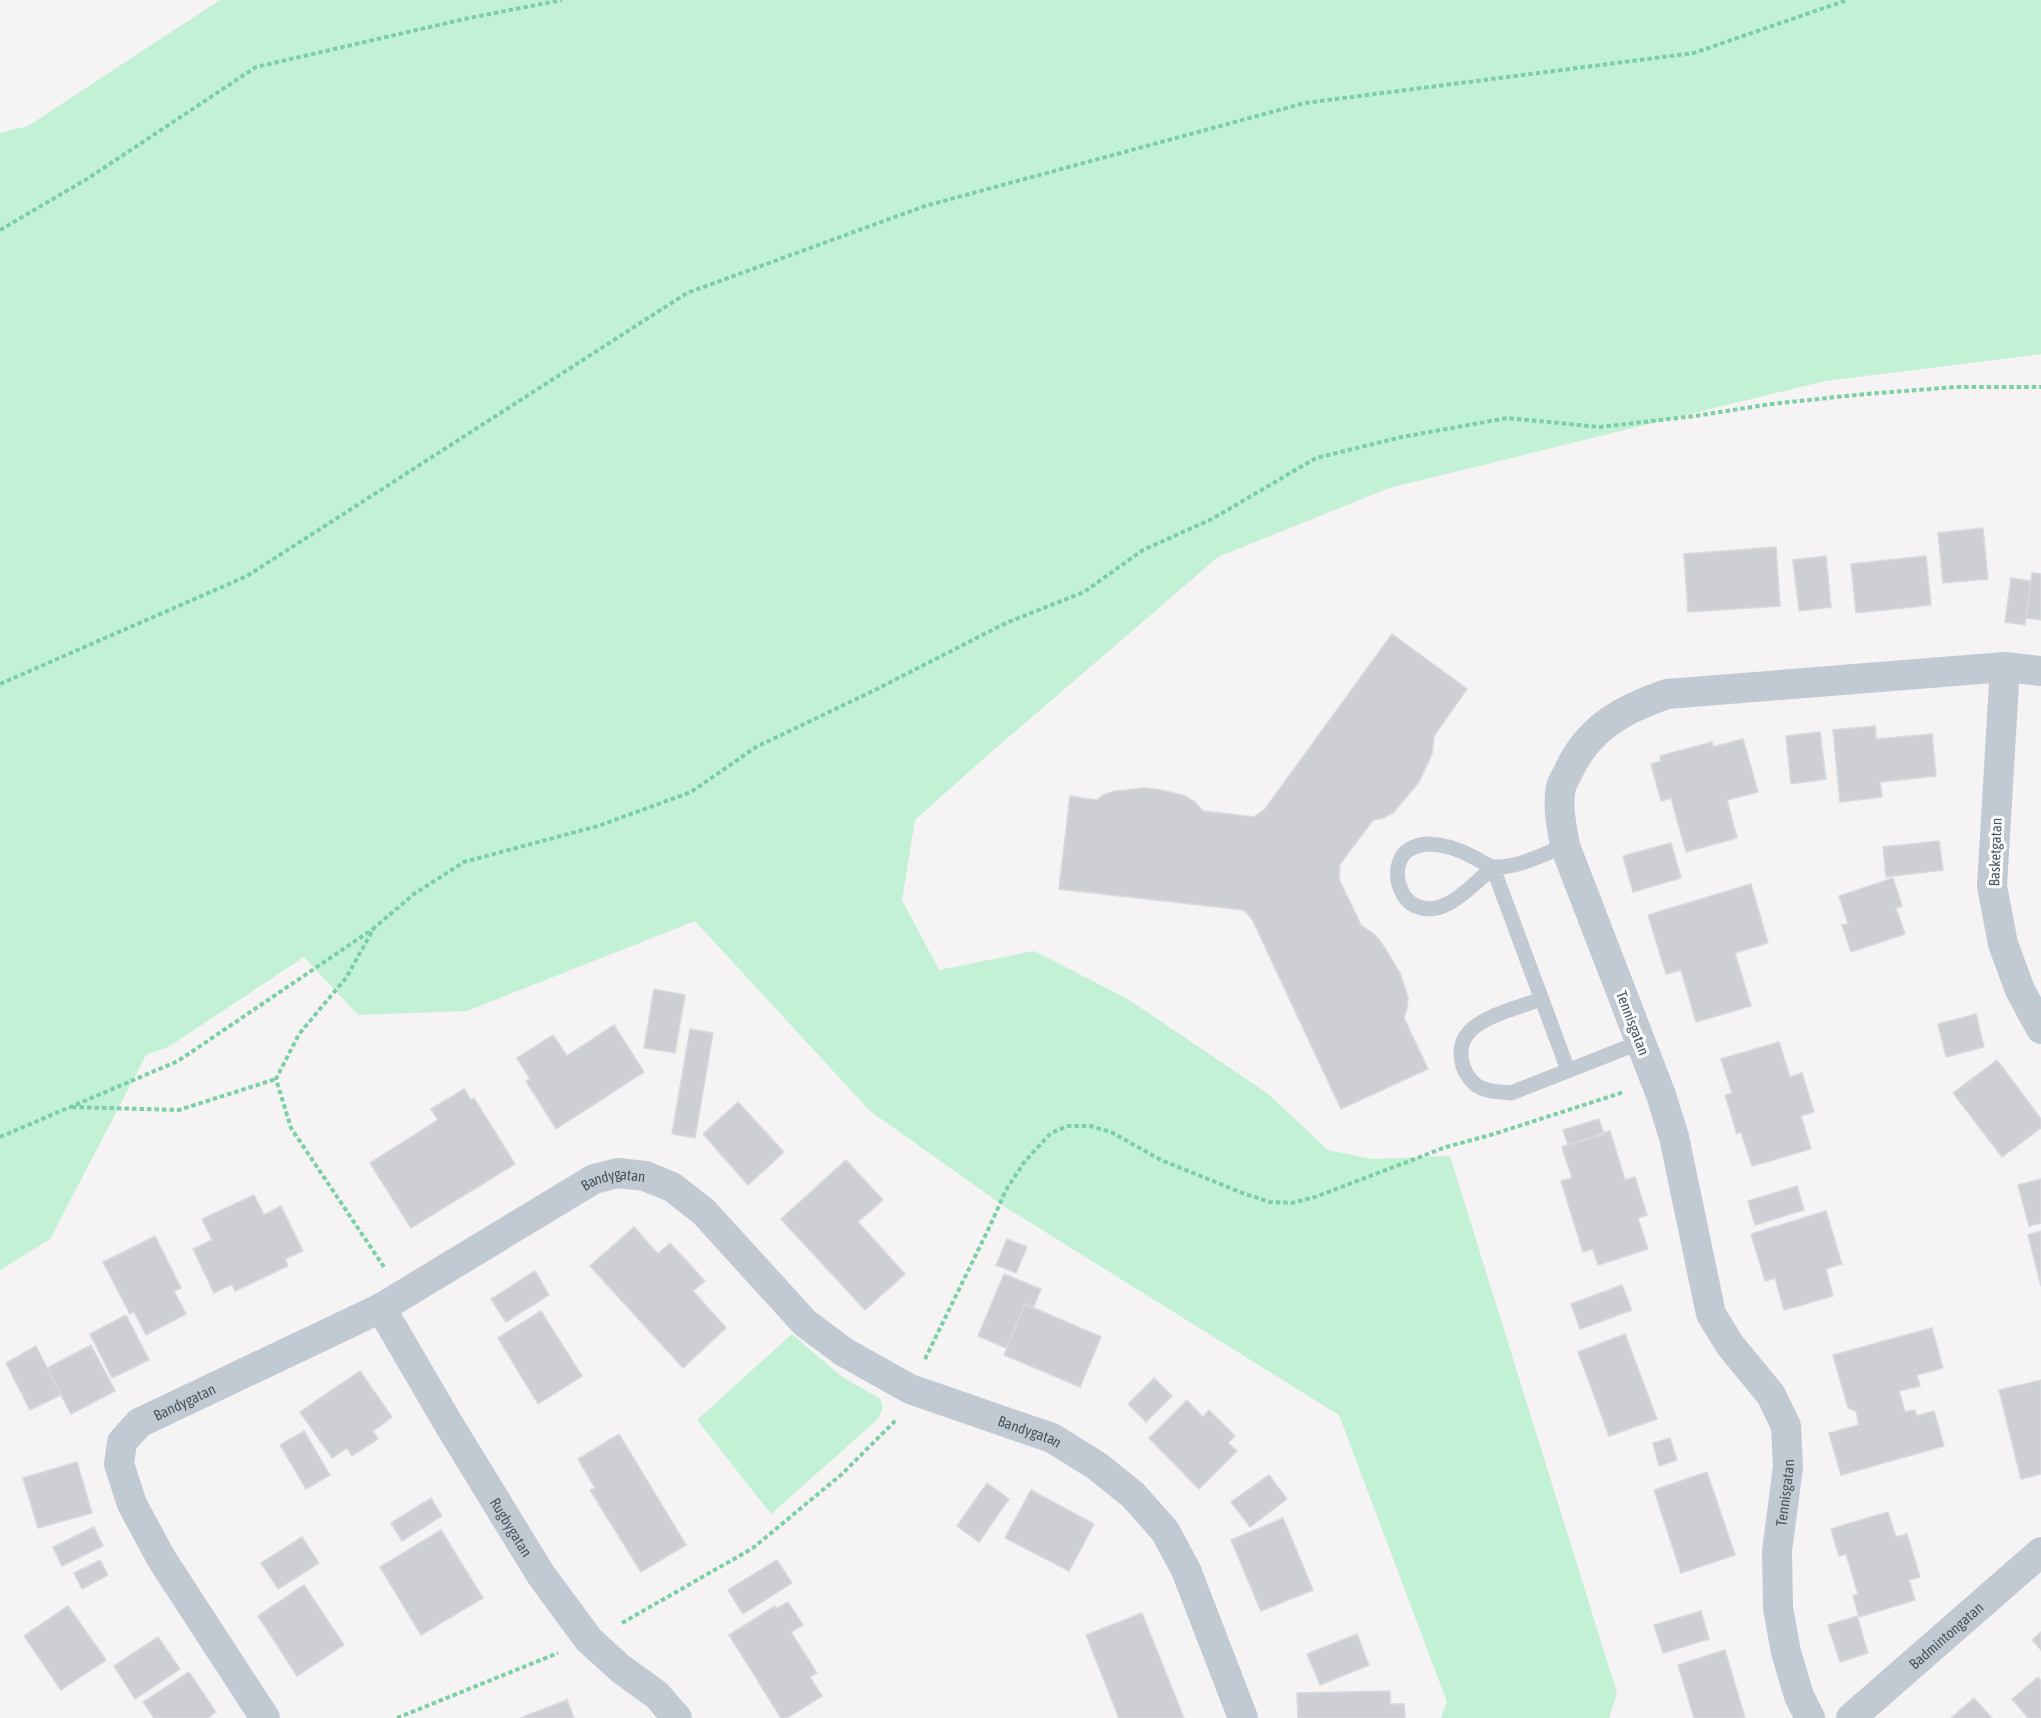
<svg xmlns="http://www.w3.org/2000/svg" width="2041" height="1718" viewBox="0 0 2041 1718" font-family="'Asap Condensed',sans-serif">
<style>
.green{fill:#c3f1d5}
.building{fill:#cdcfd5;stroke:#d7d9de;stroke-width:1.5}
.lines{fill:none;stroke-linecap:round;stroke-linejoin:round}
.path{stroke:#7ad0a6;stroke-width:4;stroke-dasharray:4.5 3;stroke-linecap:butt}
.lane{stroke:#c1cad2;stroke-width:15}
.street{stroke:#c1cad2;stroke-width:30}
.labels{text-anchor:middle;dominant-baseline:central;stroke-width:6;stroke-linejoin:round;paint-order:stroke}
.street-label{font-size:15px;fill:#4a5661;stroke:#fff}
</style>
<rect width="100%" height="100%" fill="#f5f3f3"/>
<path class="green" d="M220,0h1821v354l-216,27 -436,107 -171,69 -228,196 -75,67 -13,80 37,70 95,-19 92,47 141,95 61,57 44,9 78,-3 167,537 -8,25h-168l6,-16 -108,-287 -334,-208 -135,-96 -175,-190 -228,90 -109,4 -54,-58 -134,89 -24,9 -96,184 -50,31v-1137l28,-7z
M792,1334l49,42 39,23 3,8 -5,12 -107,95 -74,-94z"/>
<path class="building" d="M1983,528l5,51 -45,4 -5,-50z
M1776,547l4,59 -92,6 -4,-58z
M1826,556l5,51 -32,4 -6,-51z
M1926,556l5,49 -75,8 -5,-49z
M2032,573l9,1v46l-15,-2z
M2011,578l20,3 -6,44 -20,-3z
M1392,634l75,55 -33,47 -2,18 -13,28 -26,31 -10,5 -10,2 -33,44 -1,15 22,46 14,10 8,10 17,28 8,24 -1,12 -3,9 24,51 -87,40 -89,-190 -8,-9 -185,-21 11,-93 27,4 6,-5 12,-4 30,-3 16,2 24,6 10,6 8,9 51,6 11,-8z
M1875,726l1,13 56,-5 4,42 -56,6 2,15 -42,5 -7,-72z
M1820,732l6,47 -35,5 -5,-48z
M1743,739l15,53 -31,8 10,38 -51,14 -15,-54 -10,3 -10,-37 10,-3 -1,-5 52,-14 1,5z
M1939,841l4,29 -57,7 -3,-30z
M1671,843l10,35 -48,14 -10,-36z
M1893,878l9,28 -6,2 9,26 -54,18 -9,-27 6,-1 -9,-28z
M1751,884l17,59 -33,10 16,53 -55,16 -15,-52 -15,4 -18,-59z
M654,989l31,6 -10,58 -31,-5z
M1976,1014l8,33 -38,10 -8,-33z
M614,1025l30,47 -88,57 -30,-48 4,-2 -13,-21 36,-23 14,21z
M690,1029l23,4 -18,105 -23,-4z
M1779,1042l11,35 12,-4 12,39 -13,4 10,33 -59,17 -11,-34 -4,2 -12,-39 7,-2 -11,-34z
M1997,1060l44,59v9l-39,29 -49,-64z
M464,1089l7,11 3,-2 41,66 -104,64 -41,-65 68,-43 -7,-11z
M738,1102l46,50 -36,33 -45,-51z
M1599,1119l5,15 -36,11 -5,-15z
M1610,1131l15,49 10,-3 12,38 -9,3 10,31 -50,16 -5,-16 -10,3 -22,-71 11,-3 -10,-31z
M846,1160l37,40 -25,22 47,52 -40,36 -84,-91z
M2041,1179v44l-12,3 -11,-41z
M1797,1186l7,24 -49,15 -7,-24z
M254,1195l10,20 17,-9 22,45 -18,8 3,7 -53,25 -3,-7 -18,9 -21,-44 19,-9 -10,-21z
M1826,1211l16,53 -16,5 7,27 -49,14 -9,-32 -10,3 -14,-47z
M634,1227l24,27 12,-11 35,38 -12,10 33,37 -43,40 -93,-102z
M2041,1231v55l-13,-51z
M155,1236l26,52 -7,3 12,23 -40,21 -12,-23 -4,2 -27,-52z
M1007,1239l20,8 -11,26 -20,-8z
M535,1271l14,24 -43,27 -15,-23z
M1004,1274l37,15 -8,19 -8,-4 -19,44 -28,-12z
M1622,1285l10,25 -52,19 -9,-25z
M1025,1304l76,33 -21,50 -76,-32z
M541,1311l41,65 -44,28 -40,-66z
M126,1315l23,45 -37,18 -22,-44z
M1932,1328l11,40 -26,7 3,11 -21,5 6,21 10,-2 2,6 17,-5 10,35 -103,29 -12,-42 30,-8 -3,-14 -8,-3 -15,-53z
M1625,1334l32,85 -48,17 -31,-84z
M91,1345l24,46 -44,23 -24,-46z
M36,1346l25,49 -31,15 -24,-47z
M360,1371l32,46 -19,14 5,8 -26,17 -5,-8 -15,10 -32,-46z
M1154,1378l18,18 -26,26 -18,-18z
M2041,1380v94l-20,5 -22,-89z
M1187,1400l16,17 6,-7 26,26 -7,7 9,8 -38,38 -50,-51z
M304,1431l26,44 -24,14 -26,-44z
M619,1434l67,111 -45,27 -51,-82 5,-2 -17,-29z
M1670,1438l7,22 -18,6 -6,-23z
M77,1462l15,51 -54,15 -15,-50z
M1707,1472l28,83 -54,18 -27,-83z
M1269,1475l18,24 -37,28 -19,-25z
M987,1483l22,16 -30,43 -22,-16z
M1031,1490l63,34 -25,47 -64,-33z
M431,1498l11,18 -40,25 -11,-18z
M1888,1512l8,25 11,-3 13,43 -11,3 6,20 -56,17 -6,-21 5,-2 -12,-40 -7,2 -8,-27z
M1283,1518l30,72 -52,21 -30,-71z
M94,1527l9,19 -41,20 -9,-19z
M441,1530l42,68 -62,37 -41,-68z
M302,1537l17,26 -41,26 -17,-26z
M100,1560l8,15 -26,14 -8,-16z
M777,1560l15,23 -49,31 -15,-24z
M304,1585l40,60 -47,31 -39,-60z
M788,1602l15,23 -12,7 26,41 -7,4 12,19 -35,22h-6l-52,-83 46,-29 1,3z
M68,1606l38,54 -45,30 -37,-54z
M1701,1611l8,28 -46,14 -9,-28z
M1142,1613l42,105h-65l-33,-83z
M1857,1616l11,37 -28,9 -12,-37z
M2041,1632v18l-9,-10z
M1357,1634l12,31 -49,20 -13,-31z
M158,1637l22,32 -45,30 -21,-33z
M1725,1650l20,68h-51l-16,-53z
M189,1672l27,40 -8,6h-54l-11,-16z
M2038,1677l3,4v37h-13l-16,-19z
M1390,1691v13h14l1,14h-107l-1,-25z
M1974,1698l18,20h-41z
M567,1700l7,18h-54z"/>
<g class="lines">
<path class="path" d="M0,230l87,-51 169,-112 213,-49 93,-18
M0,684l247,-108 440,-283 238,-87 380,-103 389,-50 153,-53
M72,1107l107,3 97,-31
M0,1137l178,-76 195,-132
M384,1267l-93,-139 -15,-49 23,-45 47,-56 28,-50 40,-34 50,-32 134,-36 93,-34 65,-45 117,-56 133,-68 78,-31 59,-42 69,-31 104,-61 86,-21 105,-19 93,9 95,-11 76,-12 95,-10 90,-7h85
M925,1359l64,-131 17,-38 19,-29 26,-28 17,-7h22l21,6 50,28 84,34 25,8 22,1 23,-6 131,-50 48,-13 130,-42
M622,1623l131,-75 89,-74 54,-54
M397,1718l161,-65"/>
<path class="lane" d="M1565,846c-21,8 -47,22 -70,21 -7,0 -14,-6 -20,-9 -16,-9 -30,-14 -48,-14 -8,1 -19,4 -24,11 -7,11 -7,24 -2,35 3,8 8,13 15,16 29,13 56,-22 77,-38l75,202
M1541,999c-21,8 -55,16 -71,32 -15,15 -10,41 6,54 9,7 24,7 35,8l130,-51"/>
<g class="street">
<path d="M2005,667l-13,219 11,58 17,46 21,39"/>
<path id="s1" d="M381,1308l67,115 93,152 48,65 32,29 36,26 20,23"/>
<path id="s2" d="M265,1718l-104,-160 -29,-54 -13,-40 3,-22 17,-19 242,-115 213,-129 24,-6 27,3 27,11 32,25 101,111 39,29 66,37 142,49 45,28 36,29 32,36 21,39 57,148"/>
<path id="s3" d="M1810,1718l-11,-22 -13,-44 -8,-44 -1,-57 11,-84 -2,-41 -15,-31 -41,-50 -19,-31 -37,-177 -13,-42 -96,-249c-3,-18 -8,-40 -4,-59 2,-6 6,-12 8,-17 21,-44 55,-61 98,-76l338,-27 36,4"/>
<path id="s4" d="M1851,1718l190,-166"/>
</g>
</g>
<g class="labels">
<g class="street-label">
<text transform="translate(1995 852) rotate(-88)">Basketgatan</text>
<text transform="translate(1633 1023) rotate(69)">Tennisgatan</text>
<text stroke="none"><textPath href="#s2" startOffset="878">Bandygatan</textPath></text>
<text stroke="none"><textPath href="#s2" startOffset="392">Bandygatan</textPath></text>
<text stroke="none"><textPath href="#s2" startOffset="1382">Bandygatan</textPath></text>
<text stroke="none"><textPath href="#s3" startOffset="231">Tennisgatan</textPath></text>
<text stroke="none"><textPath href="#s1" startOffset="255">Rugbygatan</textPath></text>
<text stroke="none"><textPath href="#s4" startOffset="126">Badmintongatan</textPath></text>
</g>
</g>
</svg>
